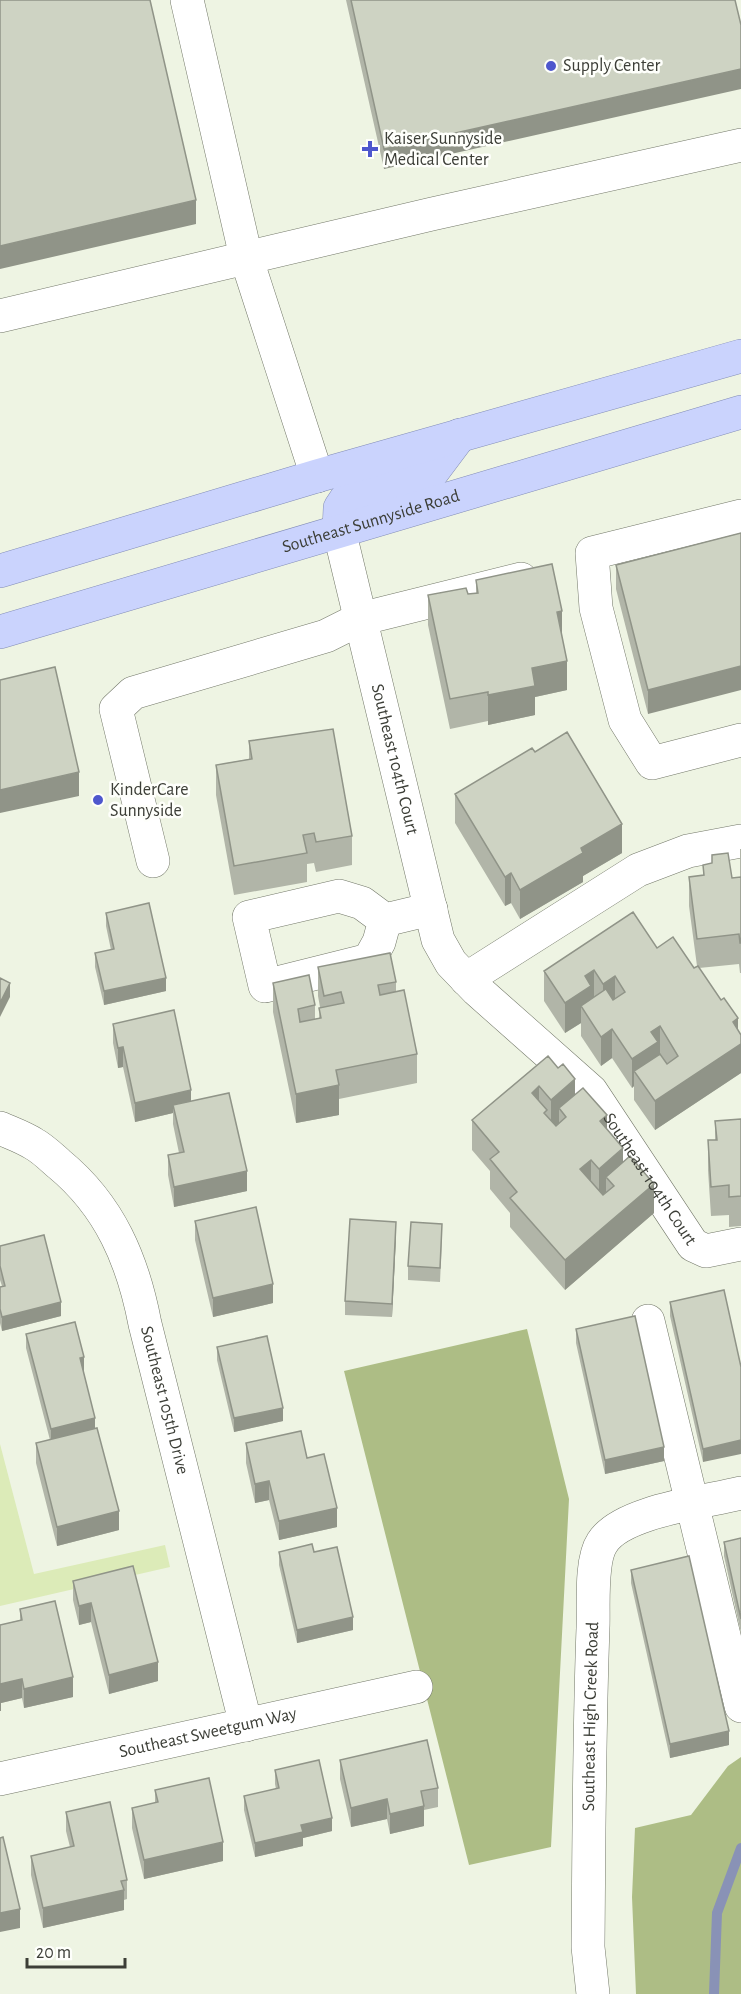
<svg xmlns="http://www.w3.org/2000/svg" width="741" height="1994" viewBox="0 0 741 1994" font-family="'Alegreya Sans',sans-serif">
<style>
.green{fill:#dcebb8}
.forest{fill:#adbd85}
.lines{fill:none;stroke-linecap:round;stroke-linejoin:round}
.stream{stroke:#8992b6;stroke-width:10}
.minor-casing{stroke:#737869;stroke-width:34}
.major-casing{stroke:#828cb6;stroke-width:34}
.minor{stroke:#fff;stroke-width:33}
.major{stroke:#cad3fd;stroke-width:33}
.wall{fill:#b1b5a8}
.shaded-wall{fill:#909488}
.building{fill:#ced3c3;stroke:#909488;stroke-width:1.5}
.poi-dot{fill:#4e57cd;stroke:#fefffb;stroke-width:2}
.labels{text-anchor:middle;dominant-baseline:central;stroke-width:5;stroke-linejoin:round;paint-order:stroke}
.poi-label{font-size:18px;fill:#3c3e37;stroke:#fefffb;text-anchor:start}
.street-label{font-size:18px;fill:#3c3e37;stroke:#fefffb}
</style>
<rect width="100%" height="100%" fill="#eef4e3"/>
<path class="green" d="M0,1444l34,130 131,-29 5,22 -170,39z"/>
<path class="forest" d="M527,1329l42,170 -18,348 -82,18 -125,-494z
M741,1757v237h-105l-4,-97 3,-69 56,-13 37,-49z"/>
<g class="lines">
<path class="stream" d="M714,1994l3,-81 24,-65"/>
<g class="minor-casing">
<g id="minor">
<path d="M187,0l59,257 71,219"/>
<path d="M0,316l432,-102 309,-69"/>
<path d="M741,516l-149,37 4,55 29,112 27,43 89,-23"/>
<path id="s1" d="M339,530l99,410 13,23 26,27 114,101 102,154 13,6 35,-7"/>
<path d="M153,861l-37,-152 17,-16 193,-57 34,-17 161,-40"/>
<path d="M385,920l-6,22 -10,18 -104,26 -16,-69 90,-21 23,7 23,17 46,-11"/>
<path d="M466,979l172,-109 50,-19 53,-10"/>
<path id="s2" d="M0,1128c11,5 23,9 34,16 9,5 17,13 25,20 51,42 74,97 86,160l101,401"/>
<path d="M648,1321l93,385"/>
<path id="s3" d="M0,1779l416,-92"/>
<path id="s4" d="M593,1994l-5,-47c1,-106 1,-213 5,-319 1,-21 -3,-67 9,-85 19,-32 104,-41 139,-50"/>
</g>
</g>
<g class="major-casing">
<g id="major">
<path d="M339,530l1,-22 6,-9 84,-24 30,-40"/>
<path d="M0,571l317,-95 424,-120"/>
<path id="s5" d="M0,632l741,-220"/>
</g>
</g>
<use href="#minor" class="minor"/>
<use href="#major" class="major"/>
</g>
<path class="wall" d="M346,0h389l-351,169z
M741,533l-93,181 -32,-125v-24z
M476,580l86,59 5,51 -32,7v18l-47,10v-4l-38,8 -22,-104v-30l40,-1 8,-1z
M249,741l103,95v29l-36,7 -2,-9 -7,1v18l-73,13 -18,-100v-30l33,-6z
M535,752l87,101 -39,23v6l-63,37 -9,-16 -6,3 -50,-83v-29z
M740,849h1v124h-1l-1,-9 -40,4 42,67v38l-86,57 -21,-30v-14l-2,2 -20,-30 -11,8 -20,-30v-13l-16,10 -21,-32v-30l113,-23 37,20 3,-2 -8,-60v-29l14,-2v-10l9,-2v-8l20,23 8,-1z
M106,913l60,78 -62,14 -9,-38v-14l16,-3 -5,-24z
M318,967l78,15v10l21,62v29l-78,16v16l-43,8 -23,-111v-29l42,22v14l4,-1 1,-11 -2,-11z
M113,1024l78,77 56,90 -73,16 -6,-32v-20l11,-2 -6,-29v-11l-38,9 -12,-55 -5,1 -5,-25z
M548,1056l27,38 32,35 16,34 31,50 -89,77 -55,-63v-14l-20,-24v-18l-18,-21v-30z
M741,1119v107l-12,1v-12l-18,1 -3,-46v-30h7v-19z
M195,1221l78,82 -60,14 -18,-77z
M396,1236l-4,81 -47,-2v-14z
M442,1238l-2,44 -32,-2v-14z
M0,1246l61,70 -59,15 -2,-8v-36l2,-1 -2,-6z
M724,1290l-21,172 -33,-146v-14z
M576,1329l88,132 -59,13 -29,-131z
M26,1334l58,37h-1l12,57 24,102 -62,16 -21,-83v-20l14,-3 -24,-92z
M217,1347l66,74 -49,11 -17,-72z
M246,1443l61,15 30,69 -58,13 -10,-40 -14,3 -9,-40z
M741,1538v95l-17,-77v-14z
M279,1552h35l39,78 -56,13 -18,-78z
M631,1570l98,175 -59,13 -39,-175z
M73,1581l85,100 -49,13 -18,-72 -12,3 -6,-25z
M20,1609l53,88 -49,11 -2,-10 -21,5v8l-1,-86 20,-5z
M340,1760l98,28v19l-14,3v16l-34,8 -3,-15 -36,8 -11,-48z
M275,1770l57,61 -29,7v8l-48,11 -11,-47v-14l32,-7 -1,-5z
M155,1790l68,71 -79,18 -12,-51v-20l23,-5z
M66,1812l61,68v19l-3,1v10l-81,18 -12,-53v-19l39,-9 -4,-16z"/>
<path class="shaded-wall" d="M741,69v20l-357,80v-20z
M196,200v24l-196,45v-23z
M562,611v29l-5,-28z
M567,661v29l-32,7v18l-47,10v-30l44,-27z
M741,666v24l-93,24v-24z
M79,772v24l-79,17v-23z
M622,824v29l-39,23v6l-63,37v-29l61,-42z
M511,873v30l-6,3v-29z
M594,970v29l-13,7v17l-16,10v-30l20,-27z
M615,976v30l-12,7v-29z
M166,978v13l-62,14v-14z
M10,983v14l-10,20v-14z
M738,1018v28l3,-2v29l-86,57v-29l78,-79z
M660,1026v29l-26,16v15l-2,2v-29l19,-27z
M612,1029v29l-11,8v-29z
M123,1047v20l-5,1v-20z
M575,1079v30l-16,-1v15l-8,6v-29z
M339,1085v30l-43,8v-29z
M539,1086v29l-7,-22z
M191,1090v19l-18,-4v8l-38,9v-19z
M607,1115v29l-7,-23z
M623,1148v30l-17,-1v15l-7,6v-29z
M591,1160v29l-11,-20z
M247,1171v20l-73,16v-20z
M654,1184v29l-89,77v-30z
M396,1222v14l-4,81v-13z
M273,1284v19l-60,14v-19z
M61,1302v14l-59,15v-14z
M84,1357v14l-4,1v-14z
M283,1408v13l-49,11v-14z
M95,1418v14l-44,11v-14z
M741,1440v14l-38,8v-13z
M664,1447v14l-59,13v-14z
M269,1481v19l-14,3v-19z
M337,1508v19l-58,13v-19z
M119,1511v19l-62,16v-19z
M91,1603v19l-12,3v-19z
M353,1617v13l-56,13v-13z
M158,1662v19l-49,13v-19z
M73,1677v20l-49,11v-19z
M22,1679v19l-21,5v8h-1v-27z
M729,1731v14l-59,13v-14z
M387,1799v20l-36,8v-19z
M424,1806v20l-34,8v-20z
M332,1818v13l-29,7v8l-48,11v-14l46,-18z
M223,1842v19l-79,18v-19z
M124,1890v20l-81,18v-20z
M20,1909v19l-20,4v-19z"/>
<path class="building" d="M0,0h150l46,200 -196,46z
M351,0h384l6,25v44l-357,80z
M741,533v133l-93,24 -32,-125z
M552,564l10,47 -5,1 10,49 -35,7 3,18 -47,9v-3l-38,7 -22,-104 38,-7 2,6 10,-1 -2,-13z
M55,667l24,105 -79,18v-110z
M333,729l19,107 -36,6 -2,-9 -11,2 4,18 -73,13 -18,-101 36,-6 -3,-18z
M567,732l55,92 -41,24 2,5 -63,37 -9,-17 -6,4 -50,-83 77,-46 3,4z
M728,853l4,25 9,-1v66h-1l-1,-9 -42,5 -8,-62 15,-2 -1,-10 9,-2v-8z
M149,903l17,75 -62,13 -9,-38 19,-4 -8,-36z
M633,912l24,36 16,-11 21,31 4,-2 23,34 3,-2 14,20 -5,4 8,13v9l-86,57 -21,-30 26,-17 7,10 11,-8 -18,-30 -9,6 7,10 -26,17 -20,-30 -11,8 -20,-31 25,-17 7,11 12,-8 -10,-16 -12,8 -9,-14 -9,6 6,10 -26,17 -21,-32z
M390,953l6,29 -18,3 2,10 24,-5 13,64 -81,16 3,15 -43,9 -23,-111 36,-8 6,30 -17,4 2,13 21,-4 -2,-10 25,-5 -3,-11 -17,4 -6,-29z
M0,978l10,5 -10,20z
M174,1010l17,80 -56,13 -12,-56 -5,1 -5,-24z
M548,1056l10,12 5,-4 12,15 -24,21 -12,-14 -7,7 15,17 -3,3 12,13 10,-9 -7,-9 24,-20 24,27 -7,6 23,27 -24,21 -8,-9 -11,9 23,26 11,-9 -8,-9 24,-21 24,28 -89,76 -55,-62 7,-6 -27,-33 9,-7 -27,-32z
M229,1093l18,78 -73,16 -6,-32 16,-3 -11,-47z
M741,1119v77l-12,1v-12l-18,2 -3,-47h9l-2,-19z
M256,1207l17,77 -60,14 -18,-77z
M350,1219l46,3 -4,82 -47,-3z
M411,1222l31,2 -2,44 -32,-2z
M44,1235l17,67 -59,15 -2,-8v-22l5,-1 -5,-20v-20z
M724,1290l17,77v73l-38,9 -33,-147z
M635,1316l29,131 -59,13 -29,-131z
M75,1322l9,35 -4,1 15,60 -44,11 -25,-95z
M267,1336l16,72 -49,10 -17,-71z
M97,1428l22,83 -62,16 -21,-84z
M301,1431l6,27 17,-4 13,54 -58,13 -10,-40 -14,3 -9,-41z
M741,1538v81l-17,-77z
M312,1544l2,8 23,-5 16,70 -56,13 -18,-78z
M689,1556l40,175 -59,13 -39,-174z
M133,1566l25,96 -49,13 -18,-72 -12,3 -6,-25z
M55,1601l18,76 -49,12 -2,-10 -22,5v-59l22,-5 -2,-11z
M427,1740l11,48 -17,3 3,15 -34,8 -3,-15 -36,9 -11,-48z
M319,1760l13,58 -31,7 2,7 -48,11 -11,-47 35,-8 -4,-18z
M209,1778l14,64 -79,18 -12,-52 26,-6 -3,-12z
M110,1802l17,78 -6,1 3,9 -81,18 -12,-52 43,-10 -8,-34z
M3,1837l17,72 -20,4v-75z"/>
<g class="poi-dot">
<circle cx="551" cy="66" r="6"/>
<path d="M367 140h6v6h6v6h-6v6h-6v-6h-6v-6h6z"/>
<circle cx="98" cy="800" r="6"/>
</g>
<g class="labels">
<g class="poi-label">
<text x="563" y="66">Supply Center</text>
<text x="384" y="139">Kaiser Sunnyside<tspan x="384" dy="21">Medical Center</tspan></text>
<text x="110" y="790">KinderCare<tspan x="110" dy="21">Sunnyside</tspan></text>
</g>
<g class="street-label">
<text stroke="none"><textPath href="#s5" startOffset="387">Southeast Sunnyside Road</textPath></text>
<text stroke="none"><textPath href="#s1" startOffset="236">Southeast 104th Court</textPath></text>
<text stroke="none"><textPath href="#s1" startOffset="744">Southeast 104th Court</textPath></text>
<text stroke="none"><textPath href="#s2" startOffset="334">Southeast 105th Drive</textPath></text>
<text stroke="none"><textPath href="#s4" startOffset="278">Southeast High Creek Road</textPath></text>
<text stroke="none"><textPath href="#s3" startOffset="213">Southeast Sweetgum Way</textPath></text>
</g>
</g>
<path d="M27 1958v9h98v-9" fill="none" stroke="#3c3e37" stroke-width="3"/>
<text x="36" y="1958" font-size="18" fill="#3c3e37" stroke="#fefffb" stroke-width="4.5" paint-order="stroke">20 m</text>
</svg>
